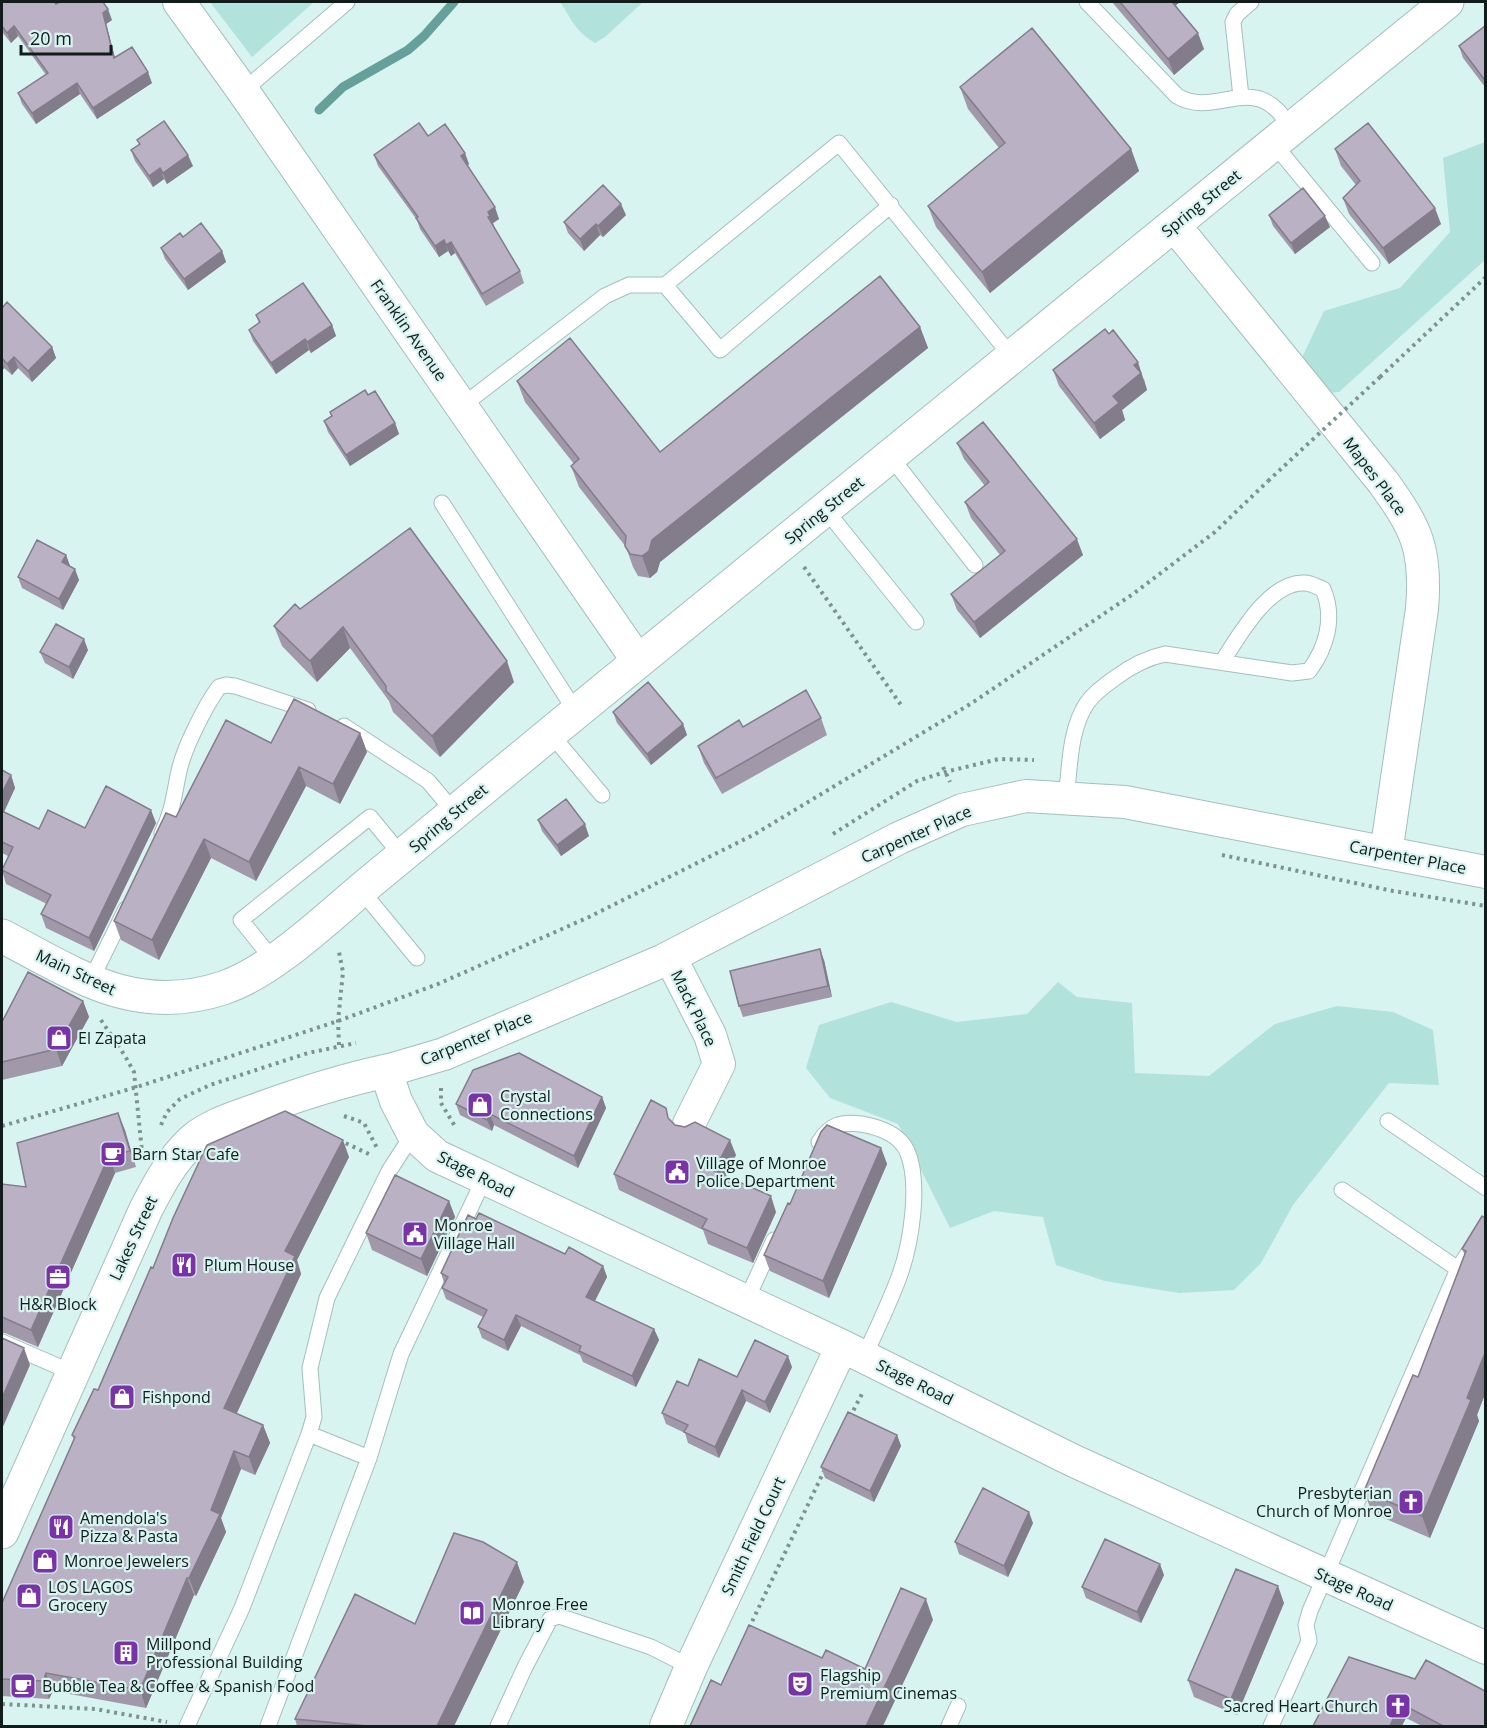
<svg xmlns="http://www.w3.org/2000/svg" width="1487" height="1728" viewBox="0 0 1487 1728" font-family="'Open Sans',sans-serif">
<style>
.green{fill:#b1e2dc}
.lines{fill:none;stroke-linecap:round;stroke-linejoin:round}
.stream{stroke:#66a09a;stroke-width:9}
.lane-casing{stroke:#a4bfbc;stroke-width:17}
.street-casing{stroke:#a4bfbc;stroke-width:34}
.secondary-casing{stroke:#a4bfbc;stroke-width:35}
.path{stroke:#7e9290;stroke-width:4;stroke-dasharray:3 4.5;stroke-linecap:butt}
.lane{stroke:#fff;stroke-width:15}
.street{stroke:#fff;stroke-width:32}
.secondary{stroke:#fff;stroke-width:33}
.path-bridge{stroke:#7e9290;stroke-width:4;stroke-dasharray:3 4.5;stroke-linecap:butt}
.wall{fill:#a198a9}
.shaded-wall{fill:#837c8a}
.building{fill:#bbb1c5;stroke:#837c8a;stroke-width:1.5}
.labels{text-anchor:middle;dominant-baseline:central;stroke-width:4.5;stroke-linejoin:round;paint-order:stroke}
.street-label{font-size:16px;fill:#121c1b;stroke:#d7f4f0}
.poi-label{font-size:16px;fill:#121c1b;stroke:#d7f4f0;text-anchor:start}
</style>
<rect width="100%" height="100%" fill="#d7f4f0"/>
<path class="green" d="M210,2h104l-62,55z
M560,2h83l-38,35 -10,6c-21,-13 -22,-22 -35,-41z
M1485,142v118l-146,132 -14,1 -26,-29 25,-53 76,-23 50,-56 -7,-74z
M1058,982l19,15 55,6 3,70 74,3 66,-52 62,-18 56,6 40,18 6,55 -50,-2 -96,122 -32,58 -27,27 -55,3 -74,-12 -49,-16 -13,-48 -49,-6 -44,17 -52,-104 -68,-26 -24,-30 13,-43 72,-23 66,20 70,-8z"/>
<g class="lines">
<path class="stream" d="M319,110l24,-23 65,-37 16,-14 30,-34"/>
<g class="lane-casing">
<path id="lane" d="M1087,2l90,94c35,21 70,-17 100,14 6,5 9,14 13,20
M243,91l104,-89
M1241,97l-8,-75 4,-8 14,-12
M1274,144l98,119
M665,285l55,65 171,-145
M462,406l143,-110 24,-11h36l174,-142 173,214
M890,456l85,109
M442,503l134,209
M825,509l91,113
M344,726l84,55 27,32
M550,733l52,62
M1066,799c4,-31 3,-69 21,-96 7,-10 18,-18 28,-25 16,-12 31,-20 50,-24l127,19 17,-2c18,-24 26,-54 14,-82 -6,-2 -12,-6 -18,-6 -36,-2 -66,53 -83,79
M162,833c11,-22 12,-39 17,-62 5,-23 26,-65 40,-84l7,-2 9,1 73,24
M361,890l56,68
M273,960l-32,-40 129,-103 32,39
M90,982l36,-73
M1388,1121l98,67
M819,1142c11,-17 22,-21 42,-18 18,3 38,10 46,27 14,32 4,94 -8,126 -10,27 -23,54 -35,80
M1342,1190l116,79
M746,1301l28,-61
M2,1342l69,30
M309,1434l60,24
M187,1726l55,-118 67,-174 5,-17 -4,-49 17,-70 62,-127 24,-37
M268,1726l101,-268 32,-104 83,-175
M498,1726l27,-59 25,-48 9,-3 92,31 40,20
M949,1726l9,-20
M1271,1726l38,-85 -3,-16 4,-14 148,-342 28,-44"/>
</g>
<g class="street-casing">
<path id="street" d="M179,2l64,89 395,570
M1174,225l209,257c34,47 44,68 39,127l-36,244
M1486,872l-361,-70 -99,-6 -64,14 -63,28 -237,123 -218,93 -58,17 10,30 17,33 24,22 405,190 232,115 412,187
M670,957l40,78 9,29 -30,60
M666,1726l25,-59 151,-321"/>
</g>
<g class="secondary-casing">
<path id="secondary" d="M2,936c75,39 133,81 221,52 48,-16 101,-67 140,-100 63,-52 126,-104 189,-156 298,-244 598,-486 895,-730
M2,1532l144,-323c13,-25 25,-48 46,-68 17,-15 40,-22 62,-30 43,-16 86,-30 132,-40"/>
</g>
<path class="path" d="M1380,377l106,-100
M804,567l97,138
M943,767l7,15
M833,834l84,-53 28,-9 54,-13 35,1
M1222,855l171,36 93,15
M101,1020l24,36 9,16 8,80
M339,1045l-1,-24 5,-49 -4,-20
M441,1088v15l15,25
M344,1116l20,7 13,25
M161,1125l6,-13 13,-13 30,-14 98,-32 48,-10
M2,1126l135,-39 201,-66 100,-37 151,-67 166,-83 217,-131 161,-109 82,-62 53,-51
M339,1140l34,16
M850,1417l13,-25
M749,1628l76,-159
M2,1704l93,5 72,13"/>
<use href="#lane" class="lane"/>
<use href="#street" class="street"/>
<use href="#secondary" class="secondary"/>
<path class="path-bridge" d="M1268,481l112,-104"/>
</g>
<path class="wall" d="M2,2l54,2 56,16 -6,4 9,34 37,25 -55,36 -17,-25 -44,30 -14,-20 -4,-11 28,-18 -28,-39 -7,7 -9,-11z
M1112,2h68l-4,3 28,44 -30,26z
M1485,26v61l-22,-29 -4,-12z
M960,87l171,62 8,22 -149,122 -54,-66 -8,-21 71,-58 -31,-39z
M428,136l41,28 -1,1 31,54 -6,4 1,4 26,44 4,12 -38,23 -31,-53 -4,3 -3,-5 -9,6 -19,-28 -3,-9 -39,-54 -4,-11z
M137,140l56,26 -26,18 -3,-5 -11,8 -18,-26 -4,-11 8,-6z
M1335,149l106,75 -52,40 -40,-50 -6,-16 13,-13 -15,-19z
M626,215l-23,22 -3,-2 -16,16 -16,-18 -4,-11z
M1269,215l61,12 -35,27 -22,-28z
M183,237l39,14 4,11 -38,28 -23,-31 -4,-11z
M2,308l50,39 4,11 -24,24 -14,-14 -6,7 -8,-7 -2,3z
M256,315l76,10 4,11 -25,17 -2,-3 -33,24 -23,-33 -4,-11 10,-7z
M920,327l8,21 -268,214 -3,10 -7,6 -12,-2 -5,-9 -7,-20 -47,-60 -8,-21 3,-2 -49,-62 -8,-21 143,71z
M1053,370l91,9 3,11 -25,20 3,10 -25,19 -41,-53z
M330,412l65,11 4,11 -49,32 -22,-34 -4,-11 7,-5z
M957,443l126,112 -103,83 -23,-28 -6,-16 49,-39 -29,-37 -6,-16 20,-16 -21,-27z
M66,555l4,11 9,14 -16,30 -41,-22 -4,-11z
M300,609l214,73 -74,75 -47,-45 -4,-11 -39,-53 -33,34 -35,-36 -8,-20z
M88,650l-15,29 -28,-16 -5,-11z
M613,712l70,12 4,11 -36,30 -34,-42z
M821,718l6,17 -105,59 -18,-31 -6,-17 45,-19z
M360,733l7,19 -27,52 -34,-18 -50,95 -45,-23 -52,102 -38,-20 -7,-19 62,-104 95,-74z
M2,770l9,5 4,13 -11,24 35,17 46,-1 71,-5 -62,128 -48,-23 -5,-14 6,-10 -41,-20 -4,-14 6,-14 -6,-3z
M538,820l51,16 -28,20 -19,-25z
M824,960l8,37 -89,20 -4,-11z
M83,1001l6,16 -27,49 -60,14v-58z
M602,1097l4,11 -28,60 -84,-43 -2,6 -32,-16 -4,-11z
M118,1113l18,54 -21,6 -77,174 -33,-14h-3v-149l24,3z
M670,1120l5,5 61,30 -11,21 51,36 -23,51 -45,-19 -5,-14 -84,-40 -5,-16z
M881,1148l6,16 -58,134 -59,-27 -6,-16 26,-51z
M349,1157l-52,103 4,14 -65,139 27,12 7,18 -15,32 -14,-6 -20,49 5,14 -30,64 -2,-1 -48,113 -93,-17 -4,8 -47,-3v-93l72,-163 -2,-5 26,-45 55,-122z
M449,1201l6,16 -28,59 -55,-26 -6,-17z
M1482,1216l3,178 -8,21 2,6 -49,117 -58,-25 -8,-22 54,-114 47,-122 -3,-6z
M476,1219l89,35 38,12 4,11 -13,24 60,28 5,11 -23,47 -53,-25 -3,-7 -59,-29 -13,25 -26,-13 -4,-11 5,-10 -37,-18 -4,-11 2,-5 -3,-10z
M792,1367l-22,46 -24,-12 -27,57 -31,-15 -3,-10 -19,-9 -4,-11 26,-27z
M897,1435l4,11 -27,56 -49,-24 -4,-11z
M1033,1523l-25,54 -49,-23 -4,-12z
M1164,1575l-23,48 -55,-25 -4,-11z
M524,1582l-70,144h-157l-2,-7 120,-95z
M1284,1603l-47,112 -43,-18 -6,-17z
M1415,1679l70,47h-63l-16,-8 -93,8z"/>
<path class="shaded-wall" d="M1168,2h12l-9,7z
M108,9l4,11 -6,4 12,45 -4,-11 -11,-45z
M14,26l4,10 -7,7 -4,-10z
M1198,33l6,16 -30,26 -6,-16z
M148,72l4,11 -55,36 -4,-11z
M77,83l3,11 -44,30 -4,-11z
M1131,149l8,22 -149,122 -8,-21z
M465,153l4,11 -4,3 -4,-11z
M188,155l5,11 -26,18 -4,-11z
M160,168l4,11 -11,8 -4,-11z
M621,204l5,11 -23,22 -5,-11z
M495,207l4,12 -6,4 1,4 -6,-10v-5z
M1435,208l6,16 -52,40 -6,-16z
M1325,216l5,11 -35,27 -4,-11z
M596,224l4,11 -16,16 -4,-12z
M444,240l4,11 -9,6 -4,-11z
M451,242l4,11 -4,3 -5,-11z
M222,251l4,11 -38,28 -4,-11z
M332,325l4,11 -25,17 -4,-11z
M920,327l8,21 -268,214 -3,10 -7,6 -8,-22 10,-16z
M305,339l4,11 -33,24 -5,-11z
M52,347l4,11 -24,24 -4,-11z
M14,357l4,11 -6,7 -5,-11z
M2,360l2,8 -2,3z
M1138,362l9,28 -25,20 3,10 -25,19 -6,-16 40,-58z
M395,423l4,11 -49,32 -4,-11z
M1077,539l6,16 -103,83 -6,-16z
M66,555l4,11 -8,-4z
M75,569l4,11 -16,30 -4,-11z
M343,627l7,21 -33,34 -7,-21z
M84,639l4,11 -15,29 -4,-12z
M507,661l7,21 -74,75 -8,-21z
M683,724l4,11 -36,30 -4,-11z
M360,733l7,19 -27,52 -7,-20z
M299,767l7,19 -50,95 -7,-19z
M11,775l4,13 -13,28v-23z
M151,810l5,13 -62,128 -5,-13z
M585,824l4,12 -28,20 -4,-11z
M204,839l7,19 -52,102 -7,-20z
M820,949l4,11 8,37 -4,-11z
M83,1001l6,16 -27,49 -6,-17z
M602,1097l4,11 -28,60 -4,-12z
M118,1113l7,17 11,37 -6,-16z
M490,1114l4,11 -2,6 -5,-11z
M343,1140l6,17 -52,103 4,14 -70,152 -7,-18 61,-157z
M730,1140l6,15 -16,31 -6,-15z
M881,1148l6,16 -58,134 -6,-17z
M109,1156l6,17 -77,174 -7,-17z
M771,1196l5,16 -23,51 -6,-15z
M449,1201l6,16 -28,59 -6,-17z
M603,1266l4,11 -16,32 -5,-12z
M516,1315l5,11 -13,25 -4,-11z
M654,1329l5,11 -23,47 -4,-11z
M24,1348l6,17 -28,64v-31z
M1485,1353v41l-8,21 2,6 -49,117 -8,-22z
M788,1356l4,11 -22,46 -5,-11z
M742,1390l4,11 -27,57 -4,-11z
M263,1425l7,18 -15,32 -6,-18z
M897,1435l4,11 -27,56 -4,-11z
M234,1451l7,18 -20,49 5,14 -30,64 -7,-18 22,-68z
M1029,1512l4,11 -25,54 -4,-11z
M517,1562l7,20 -70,144h-17z
M1160,1564l4,11 -23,48 -4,-11z
M187,1578l7,17 -48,113 -6,-18z
M1278,1586l6,17 -47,112 -6,-16z
M926,1599l7,21 -50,106h-17z
M46,1673l7,18 -4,8 -6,-18z
M1400,1703l6,15 -4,8h-12z"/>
<path class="building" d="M2,2h52l2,2 4,-2h43l5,7 -5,4 11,45 18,-11 16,25 -55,36 -16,-25 -45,30 -14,-20 30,-20 -34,-47 -7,7 -5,-7z
M1120,2h52l26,31 -30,26z
M1485,26v51l-1,2 -25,-33z
M1032,28l99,121 -149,123 -54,-66 77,-63 -45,-56z
M164,121l24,34 -25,18 -3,-5 -11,8 -18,-26 9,-6 -3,-4z
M419,123l9,13 17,-12 20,29 -4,3 34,51 -7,5 2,4 -2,1 32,54 -38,23 -31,-52 -5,3 -2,-5 -9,6 -19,-28 2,-1 -44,-62z
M1368,123l67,85 -52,40 -40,-50 17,-17 -25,-32z
M603,185l18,19 -23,22 -2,-2 -16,15 -16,-17z
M1303,188l22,28 -34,27 -22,-28z
M201,223l21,28 -38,28 -23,-31 19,-15 3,4z
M880,276l40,51 -268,213 -3,11 -7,5 -12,-2 -5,-8 1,-10 -55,-70 8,-7 -62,-78 53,-43 90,114z
M303,283l29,42 -25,17 -2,-3 -34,24 -22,-33 11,-8 -4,-7z
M7,302l45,45 -24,24 -14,-14 -7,7 -5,-6v-50z
M1105,329l4,5 4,-4 25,32 -4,3 7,8 -28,23 6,7 -25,20 -41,-53z
M365,390l3,5 7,-4 20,32 -49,32 -22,-34 8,-5 -2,-4z
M983,422l94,117 -103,83 -23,-28 54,-43 -40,-49 24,-20 -32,-39z
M410,528l97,133 -75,75 -46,-45v-5l-43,-59 -33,34 -36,-35 21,-22 5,5z
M37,540l29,15 -4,7 13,7 -16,30 -41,-22z
M56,624l28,15 -15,28 -29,-15z
M648,682l35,42 -36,30 -34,-42z
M806,690l15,28 -105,60 -18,-32 41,-26 4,7z
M294,699l66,34 -27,51 -34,-17 -50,95 -45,-23 -52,101 -38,-19 52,-108 10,4 50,-97 45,23z
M2,770l9,5 -9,18z
M106,786l45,24 -62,128 -48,-24 10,-19 -49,-25 11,-23 -11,-5v-31l37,18 9,-19 37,18z
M566,799l19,25 -28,21 -19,-25z
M820,949l8,37 -89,20 -9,-35z
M28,972l55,29 -27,48 -54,13v-40z
M519,1053l83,44 -28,59 -84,-42 -3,6 -31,-16 17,-34z
M651,1100l15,8 2,10 7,7 10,2 10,-5 35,18 -16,31 57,25 -24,52 -45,-20 5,-9 -93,-45z
M285,1111l58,29 -58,111 10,5 -71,152 39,17 -14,32 -15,-6 -23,59 9,4 -31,64h-2l-47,112 -94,-17 -3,8 -41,-2v-76l73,-166 -3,-2 22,-46 4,1 53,-123 2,1 20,-50 34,-73z
M118,1113l12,38 -21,5 -78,174 -29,-13v-133l24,3 -9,-44z
M827,1125l54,23 -58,133 -59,-26 24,-52 2,1 31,-72z
M395,1175l54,26 -28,58 -55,-26z
M479,1213l86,41 4,-7 34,19 -17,31 68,32 -22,47 -53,-25 2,-5 -65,-31 -12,25 -26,-13 9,-17 -45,-22 6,-11 -7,-4 27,-58 8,4z
M1482,1216l3,2v135l-18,45 4,2 -49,116 -58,-25 49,-116 5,2 48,-126 -4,-2z
M2,1338l22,10 -22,50z
M755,1340l33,16 -23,46 -23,-12 -27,57 -31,-15 4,-7 -26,-12 15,-32 11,5 11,-27 38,18z
M848,1412l49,23 -27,56 -49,-24z
M983,1488l46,24 -25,54 -49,-24z
M454,1533l29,9 34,20 -80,164h-69l-73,-7 60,-125 60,30z
M1105,1539l55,25 -23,48 -55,-25z
M1236,1569l42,17 -47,113 -43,-19z
M901,1588l25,11 -60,127h-176l21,-46 10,5 28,-60 73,33 4,-8 39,19z
M1349,1657l66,22 11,-19 59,31v35h-42l-43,-23 -10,23h-77z"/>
<defs>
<g id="shop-square" transform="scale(1.35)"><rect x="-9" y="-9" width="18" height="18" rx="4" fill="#7933a6" stroke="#d7f4f0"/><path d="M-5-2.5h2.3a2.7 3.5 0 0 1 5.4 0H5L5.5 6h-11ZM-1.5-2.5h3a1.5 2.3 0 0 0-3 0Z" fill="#fff"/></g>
<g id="cafe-square" transform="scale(1.35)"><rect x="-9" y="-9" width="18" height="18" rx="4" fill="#7933a6" stroke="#d7f4f0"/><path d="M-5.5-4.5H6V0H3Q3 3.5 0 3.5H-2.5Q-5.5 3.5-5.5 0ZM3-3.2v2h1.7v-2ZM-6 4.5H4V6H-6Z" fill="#fff"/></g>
<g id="civic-square" transform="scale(1.35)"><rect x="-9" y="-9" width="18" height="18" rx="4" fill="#7933a6" stroke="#d7f4f0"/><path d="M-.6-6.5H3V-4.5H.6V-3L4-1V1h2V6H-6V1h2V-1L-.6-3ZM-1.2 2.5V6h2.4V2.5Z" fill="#fff"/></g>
<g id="restaurant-square" transform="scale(1.35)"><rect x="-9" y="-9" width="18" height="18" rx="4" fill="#7933a6" stroke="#d7f4f0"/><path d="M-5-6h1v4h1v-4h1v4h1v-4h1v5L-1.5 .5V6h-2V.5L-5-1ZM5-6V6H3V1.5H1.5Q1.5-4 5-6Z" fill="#fff"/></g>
<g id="office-square" transform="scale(1.35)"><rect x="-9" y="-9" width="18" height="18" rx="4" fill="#7933a6" stroke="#d7f4f0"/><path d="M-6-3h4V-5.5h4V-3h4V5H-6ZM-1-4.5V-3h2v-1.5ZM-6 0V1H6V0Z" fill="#fff"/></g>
<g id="church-square" transform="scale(1.35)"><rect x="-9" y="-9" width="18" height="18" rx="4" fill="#7933a6" stroke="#d7f4f0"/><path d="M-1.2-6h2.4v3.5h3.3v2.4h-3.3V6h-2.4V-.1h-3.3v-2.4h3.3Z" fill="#fff"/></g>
<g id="library-square" transform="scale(1.35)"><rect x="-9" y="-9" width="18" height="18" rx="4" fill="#7933a6" stroke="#d7f4f0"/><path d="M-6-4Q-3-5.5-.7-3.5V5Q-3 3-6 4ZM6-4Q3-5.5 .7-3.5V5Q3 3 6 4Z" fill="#fff"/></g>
<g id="building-square" transform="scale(1.35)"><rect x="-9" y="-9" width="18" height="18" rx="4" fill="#7933a6" stroke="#d7f4f0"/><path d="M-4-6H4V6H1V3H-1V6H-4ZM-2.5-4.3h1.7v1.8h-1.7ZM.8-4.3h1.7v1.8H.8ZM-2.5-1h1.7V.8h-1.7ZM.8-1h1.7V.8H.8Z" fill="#fff"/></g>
<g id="theatre-square" transform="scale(1.35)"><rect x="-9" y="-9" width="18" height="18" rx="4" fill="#7933a6" stroke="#d7f4f0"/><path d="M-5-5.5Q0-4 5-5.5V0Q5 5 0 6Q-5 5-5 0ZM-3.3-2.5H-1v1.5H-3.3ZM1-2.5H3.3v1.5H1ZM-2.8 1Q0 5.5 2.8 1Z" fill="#fff"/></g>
</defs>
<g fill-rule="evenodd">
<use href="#shop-square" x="59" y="1038"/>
<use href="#shop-square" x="480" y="1105"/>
<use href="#cafe-square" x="113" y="1154"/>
<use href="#civic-square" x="677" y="1172"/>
<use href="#civic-square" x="415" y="1234"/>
<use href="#restaurant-square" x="184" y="1265"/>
<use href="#office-square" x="58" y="1277"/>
<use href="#shop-square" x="122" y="1397"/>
<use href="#church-square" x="1411" y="1502"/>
<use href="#restaurant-square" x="61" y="1527"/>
<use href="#shop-square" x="45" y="1561"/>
<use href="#shop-square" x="29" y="1596"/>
<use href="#library-square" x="472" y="1613"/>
<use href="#building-square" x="126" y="1653"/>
<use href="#theatre-square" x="800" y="1684"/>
<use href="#cafe-square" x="23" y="1686"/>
<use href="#church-square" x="1398" y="1706"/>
</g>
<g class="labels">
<g class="street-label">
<text transform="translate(1201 203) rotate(-39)">Spring Street</text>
<text transform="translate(409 330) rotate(55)">Franklin Avenue</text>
<text transform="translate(1375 476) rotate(53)">Mapes Place</text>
<text transform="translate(824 510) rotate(-39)">Spring Street</text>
<text transform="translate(448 818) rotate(-40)">Spring Street</text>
<text transform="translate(916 834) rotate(-24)">Carpenter Place</text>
<text transform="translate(1408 857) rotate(11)">Carpenter Place</text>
<text transform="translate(76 972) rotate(25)">Main Street</text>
<text transform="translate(694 1008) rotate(64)">Mack Place</text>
<text transform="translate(476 1038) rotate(-22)">Carpenter Place</text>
<text transform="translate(476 1174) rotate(27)">Stage Road</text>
<text transform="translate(133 1238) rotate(-65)">Lakes Street</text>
<text transform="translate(915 1382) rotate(26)">Stage Road</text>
<text transform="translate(753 1536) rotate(-65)">Smith Field Court</text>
<text transform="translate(1354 1589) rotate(24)">Stage Road</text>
</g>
<g class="poi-label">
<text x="78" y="1038">El Zapata</text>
<text x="500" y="1096">Crystal<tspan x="500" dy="18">Connections</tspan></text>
<text x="132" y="1154">Barn Star Cafe</text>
<text x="696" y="1163">Village of Monroe<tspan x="696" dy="18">Police Department</tspan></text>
<text x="434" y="1225">Monroe<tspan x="434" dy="18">Village Hall</tspan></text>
<text x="204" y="1265">Plum House</text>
<text x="58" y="1304" text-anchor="middle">H&amp;R Block</text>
<text x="142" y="1397">Fishpond</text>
<text x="1392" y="1493" text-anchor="end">Presbyterian<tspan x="1392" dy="18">Church of Monroe</tspan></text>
<text x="80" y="1518">Amendola's<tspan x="80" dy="18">Pizza &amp; Pasta</tspan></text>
<text x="64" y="1561">Monroe Jewelers</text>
<text x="48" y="1587">LOS LAGOS<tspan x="48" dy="18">Grocery</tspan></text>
<text x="492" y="1604">Monroe Free<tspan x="492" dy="18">Library</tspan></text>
<text x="146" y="1644">Millpond<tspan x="146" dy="18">Professional Building</tspan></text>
<text x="820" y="1675">Flagship<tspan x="820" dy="18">Premium Cinemas</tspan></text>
<text x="42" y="1686">Bubble Tea &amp; Coffee &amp; Spanish Food</text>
<text x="1378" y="1706" text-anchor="end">Sacred Heart Church</text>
</g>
</g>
<rect width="1487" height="1728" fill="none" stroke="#121c1b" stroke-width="6"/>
<path d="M21 45v9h90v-9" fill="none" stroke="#121c1b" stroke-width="3"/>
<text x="30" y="45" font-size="18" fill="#121c1b" stroke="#d7f4f0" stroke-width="4.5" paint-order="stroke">20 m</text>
</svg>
